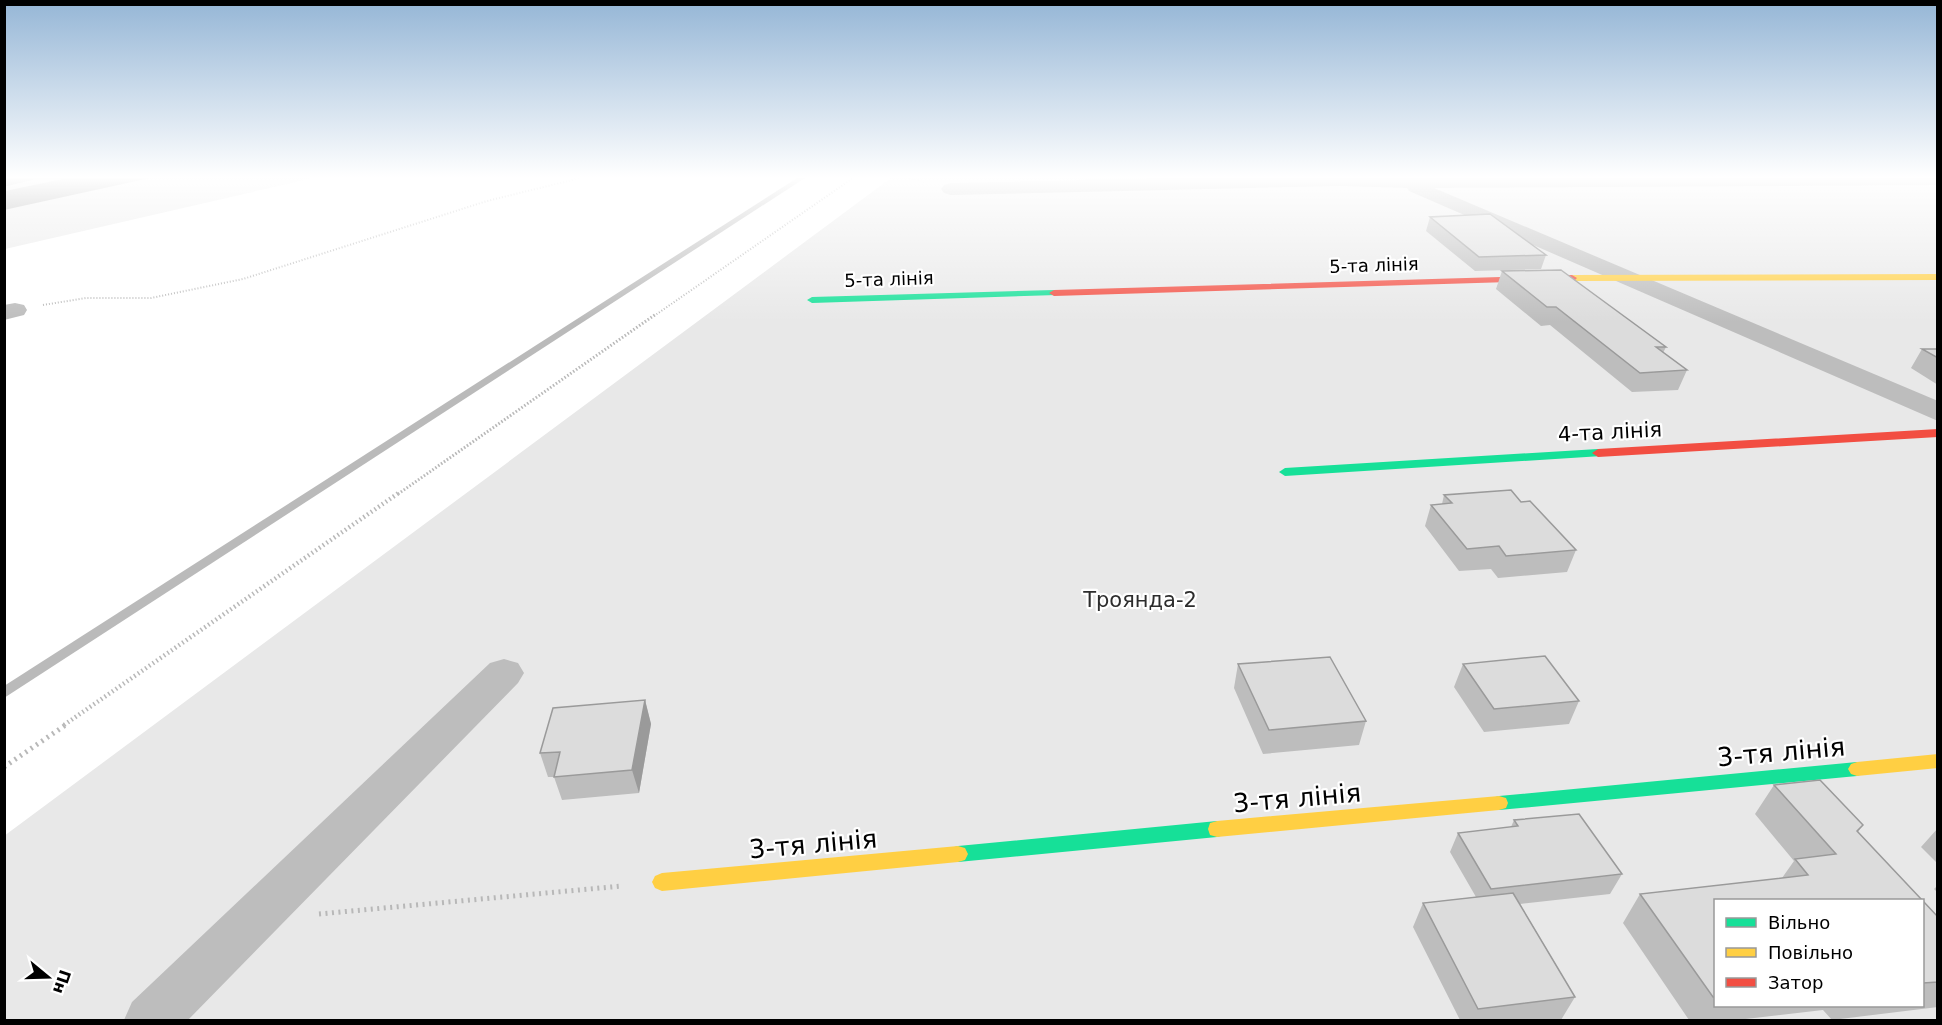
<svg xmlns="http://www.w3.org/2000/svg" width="1942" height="1025" viewBox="0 0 1942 1025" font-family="'DejaVu Sans',sans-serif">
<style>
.green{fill:#e8e8e8;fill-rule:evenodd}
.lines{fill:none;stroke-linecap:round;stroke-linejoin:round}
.stream{fill:#bababa;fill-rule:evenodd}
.path-far3{stroke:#b8b8b8;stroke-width:2;stroke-dasharray:1 2;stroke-linecap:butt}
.path-far2{stroke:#b8b8b8;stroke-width:3;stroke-dasharray:1.5 2;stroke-linecap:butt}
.path-far1{stroke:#b8b8b8;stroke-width:4.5;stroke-dasharray:1.5 3;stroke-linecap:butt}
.path{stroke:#b8b8b8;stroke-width:5;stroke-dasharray:2 4.5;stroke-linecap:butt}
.street{fill:#bdbdbd;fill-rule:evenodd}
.fast{fill:#16e098;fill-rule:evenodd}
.slow{fill:#ffcf43;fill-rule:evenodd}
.jam{fill:#f24e42;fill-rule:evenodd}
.wall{fill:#bdbdbd}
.shaded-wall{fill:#9a9a9a}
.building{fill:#dcdcdc;stroke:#9a9a9a;stroke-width:1.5}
.labels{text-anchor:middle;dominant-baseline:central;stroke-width:4.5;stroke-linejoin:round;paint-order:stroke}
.far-street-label{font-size:18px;fill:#000;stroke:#fff}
.street-label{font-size:21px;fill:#000;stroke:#fff}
.park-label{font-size:21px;fill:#2d2d2d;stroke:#fff}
.near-street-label{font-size:26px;fill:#000;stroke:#fff}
</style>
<rect width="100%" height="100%" fill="#fff"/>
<path class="green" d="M5,178h308l-308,71z
M891,178h1046v842h-1932l-1,-184zM1716,900h206v106h-206z"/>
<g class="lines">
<path class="stream" d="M797,178h8l-801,520v-12z"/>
<path class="path-far3" d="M909,178l15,4
M43,305l43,-7h65l92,-19 244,-78 93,-23
M654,316l199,-138"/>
<path class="path-far2" d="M398,494l258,-180"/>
<path class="path-far1" d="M64,725l336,-233"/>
<path class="path" d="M4,767l63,-43
M319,914l303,-28"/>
<path class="street" d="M1161,178h777v7l-504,3 504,213v20l-529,-230 -2,-3 -67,-2 -389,9 -7,-2 -3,-4 3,-4 7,-2z
M15,303l9,2 3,5 -3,5 -20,5v-15z
M504,659l14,4 6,10 -6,10 -330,337h-64l8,-18 358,-339z"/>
<path class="fast" d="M1054,290l3,1v4l-245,8 -5,-3 5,-3z
M1598,449l4,1 2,3 -2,3 -317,20 -6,-4 6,-4z
M1857,762l6,2 3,5 -3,5 -6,2 -358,34 -7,-2 -2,-5 2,-5 7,-2z
M1217,821l7,2 2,6 -2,6 -7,2 -259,25 -7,-2 -3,-6 3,-6 7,-2z"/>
<path class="slow" d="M1938,274v6l-366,1 -5,-3 5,-3z
M1938,754v14l-81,8 -6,-2 -3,-5 3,-5 6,-2z
M1499,796l7,2 2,5 -2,5 -7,2 -282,27 -7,-2 -2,-6 2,-6 7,-2z
M958,846l7,2 3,6 -3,6 -7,2 -296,29 -7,-3 -3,-6 3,-6 7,-3z"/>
<path class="jam" d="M1572,275l5,3 -2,2 -521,16 -5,-3 5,-3z
M1938,429v8l-340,20 -6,-4 6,-4z"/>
</g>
<path class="wall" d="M1430,217l116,38 -5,14 -66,2 -49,-40z
M1502,271l164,76 -3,6 24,17 -9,20 -46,2 -82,-67 -9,1 -45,-37z
M1922,349h16v36l-27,-17z
M1444,495l77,7 55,48 -9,22 -69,6 -7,-9 -32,2 -34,-45 6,-21 11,-1z
M1238,664l128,57 -7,24 -96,9 -29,-66z
M1463,664l116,37 -10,23 -85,8 -30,-45z
M645,700l6,24 -12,69 -77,7 -8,-23h-6l-8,-24z
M1774,785l89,40 -5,7 64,68h-206v105h207v-104l15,16v90l-106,13 -9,-10 -86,10h-48l-66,-97 17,-29 142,-16 12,-17 -39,-47z
M1514,820l108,54 -12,20 -90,10 55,93 -14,23h-101l-47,-93 10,-24 53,-6 -26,-45 8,-19 53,-6z
M1938,828v36l-17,-17z
M1938,885v8l-4,-4z"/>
<path class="shaded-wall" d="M4,178h36l-36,9z
M71,178h79l-146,32v-18z
M645,700l6,24 -12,69 -7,-23z"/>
<path class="building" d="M37,178h34l-67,14v-6z
M1490,214l56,41 -67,2 -49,-40z
M1561,270l105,77h-10l31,23 -47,3 -84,-66h-9l-45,-36z
M1922,349h16v9z
M1511,490l10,12 9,-1 46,49 -70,6 -7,-10 -32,3 -36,-44 21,-2 -8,-8z
M1545,656l34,45 -85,8 -31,-45z
M1330,657l36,64 -97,9 -31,-66z
M645,700l-13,70 -78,7 6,-25 -20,1 13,-45z
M1820,780l43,45 -6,6 65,69h-206v97h-3l-73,-103 168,-19 -13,-16 41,-5 -62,-69z
M1579,814l43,60 -131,15 -33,-56 60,-7 -4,-6z
M1513,893l62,104 -97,12 -55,-106z
M1923,901l15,16v65l-15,1z"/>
<linearGradient id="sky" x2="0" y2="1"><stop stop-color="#95b6d6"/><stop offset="0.55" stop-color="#fff"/><stop offset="1" stop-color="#fff" stop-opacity="0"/></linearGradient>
<rect width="1942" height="322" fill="url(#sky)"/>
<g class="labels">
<g class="far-street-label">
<text transform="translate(1374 265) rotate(-2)">5-та лінія</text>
<text transform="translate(889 279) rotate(-2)">5-та лінія</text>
</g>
<g class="street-label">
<text transform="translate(1610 432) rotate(-3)">4-та лінія</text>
</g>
<g class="park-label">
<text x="1140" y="600">Троянда-2</text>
</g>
<g class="near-street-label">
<text transform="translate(1781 752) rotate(-5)">3-тя лінія</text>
<text transform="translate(1297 798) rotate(-5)">3-тя лінія</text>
<text transform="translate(813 844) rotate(-5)">3-тя лінія</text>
</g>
</g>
<rect width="1942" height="1025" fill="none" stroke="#000000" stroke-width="12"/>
<rect x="1714" y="899" width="210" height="108" fill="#ffffff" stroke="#999999" stroke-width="1.5"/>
<rect x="1726" y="918" width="30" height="9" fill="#16e098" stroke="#999999" stroke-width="1.5"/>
<text x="1768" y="929" font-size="18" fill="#000000">Вільно</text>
<rect x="1726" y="948" width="30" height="9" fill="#ffcf43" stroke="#999999" stroke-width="1.5"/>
<text x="1768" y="959" font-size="18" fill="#000000">Повільно</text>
<rect x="1726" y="978" width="30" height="9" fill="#f24e42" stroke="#999999" stroke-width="1.5"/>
<text x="1768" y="989" font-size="18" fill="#000000">Затор</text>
<g transform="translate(48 977) rotate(109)" stroke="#ffffff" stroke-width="4.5" paint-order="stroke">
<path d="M0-4.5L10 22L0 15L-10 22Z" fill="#000000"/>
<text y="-9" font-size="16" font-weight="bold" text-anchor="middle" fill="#000000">Пн</text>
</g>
</svg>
